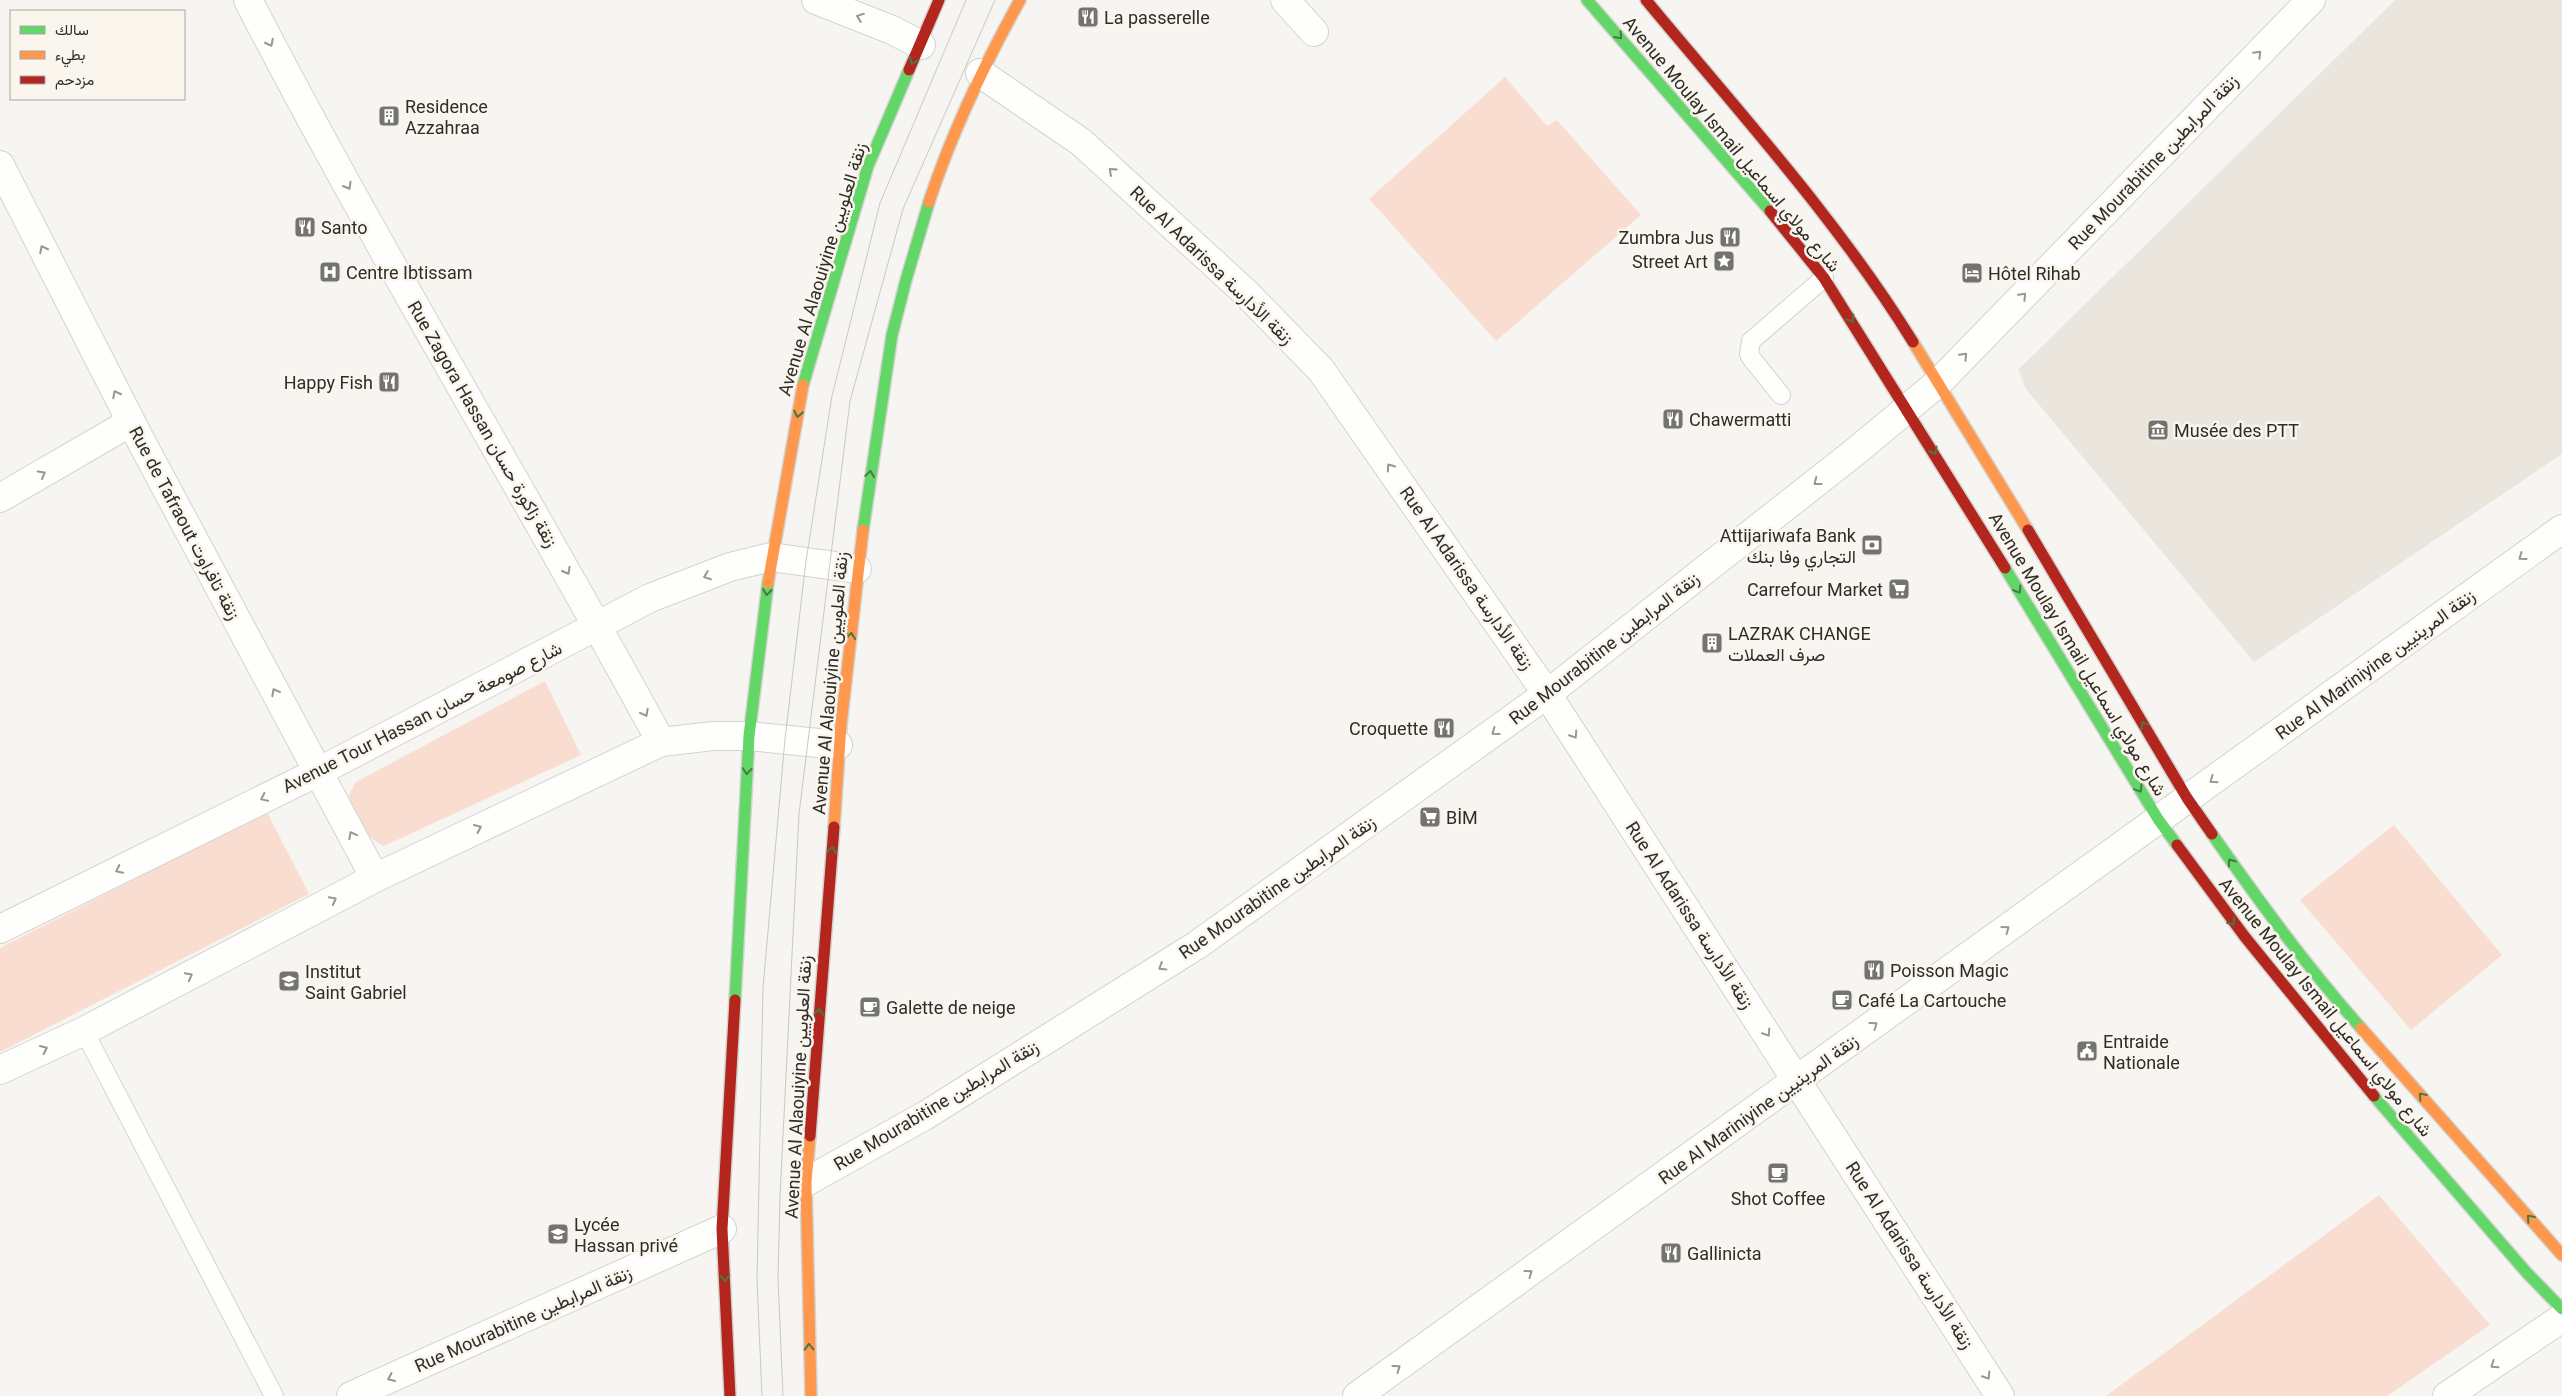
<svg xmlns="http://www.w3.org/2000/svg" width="2562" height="1396" viewBox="0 0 2562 1396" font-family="Roboto,Vazirmatn,sans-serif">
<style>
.built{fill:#eae6dd}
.green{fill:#f9ddd1}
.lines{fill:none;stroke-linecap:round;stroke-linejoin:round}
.lane-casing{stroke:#d4d3cf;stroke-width:20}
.street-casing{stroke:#d4d3cf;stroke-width:30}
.fast-casing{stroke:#d4d3cf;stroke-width:14}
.slow-casing{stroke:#d4d3cf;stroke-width:14}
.jam-casing{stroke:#d4d3cf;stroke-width:14}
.lane{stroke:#fefefd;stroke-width:18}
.street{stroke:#fefefd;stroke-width:28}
.fast{stroke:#63d668;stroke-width:11}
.slow{stroke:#ff974d;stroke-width:11}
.jam{stroke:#b3261e;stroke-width:11}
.tram{stroke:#c8c8c6;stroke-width:1}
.oneway{stroke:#969694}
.oneway2{stroke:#467946}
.labels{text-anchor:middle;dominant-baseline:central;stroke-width:5;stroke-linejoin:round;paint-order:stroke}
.poi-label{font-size:18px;fill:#2e2d2a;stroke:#faf6ee;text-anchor:start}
.street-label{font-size:18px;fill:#2e2d2a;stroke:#faf6ee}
</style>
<rect width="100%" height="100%" fill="#f7f5f1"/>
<path class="built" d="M2395,0h167v454l-308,208 -228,-273 -8,-19z"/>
<path class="green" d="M1505,77l42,49 10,-6 84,95 -145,126 -127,-142z
M545,681l36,74 -197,91c-20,-10 -32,-29 -35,-51l7,-13z
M267,812l42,82 -309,158v-104z
M2394,825l108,130 -91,75 -111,-130z
M2379,1195l111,130 -103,71h-281z"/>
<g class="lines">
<g class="lane-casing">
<path id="lane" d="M1781,395l-29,-36 -3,-5 2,-13 73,-63
M84,1031l190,365"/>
</g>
<g class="street-casing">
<path id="street" d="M248,0c130,252 278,493 413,742
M816,0l76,30 29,15
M1285,0l29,32
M980,73l101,69 164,150 76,78 226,324 453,702
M0,165l142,278 233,435
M0,498l131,-76
M0,929l318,-157 332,-174 80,-31 41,-10 86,12
M0,1070l84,-39 291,-153 286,-136 52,-6h36l89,9
M806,1182l120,-67 271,-170 350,-251 308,-242 84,-70 372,-382
M351,1396l371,-167
M1357,1396l1205,-867
M2447,1396l115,-78"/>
</g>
<g class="fast-casing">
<path id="fast" d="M1587,0l183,211
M803,385l65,-219 41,-96
M863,530l29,-195 14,-55 23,-78
M2005,568l153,251 19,26
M2212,834c47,67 95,133 149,194
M735,1000l14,-264 19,-153
M2374,1096l153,177 35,36"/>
</g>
<g class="slow-casing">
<path id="slow" d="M929,202c23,-70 55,-137 91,-202
M1913,342l115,188
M768,583l35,-198
M834,827l7,-102 22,-195
M2361,1028l201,227
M810,1136l-4,46 5,214"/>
</g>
<g class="jam-casing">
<path id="jam" d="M1646,0c92,111 191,219 267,342
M909,70l30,-70
M1770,211l54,67 181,290
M2028,530l159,268 25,36
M2177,845l68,92 129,159
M810,1136l24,-309
M730,1396l-8,-167 13,-229"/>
</g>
<use href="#lane" class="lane"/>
<use href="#street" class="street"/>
<use href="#fast" class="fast"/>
<use href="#slow" class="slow"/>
<use href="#jam" class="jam"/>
<path class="tram" d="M762,1396l-5,-116 6,-292 22,-249 21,-178 26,-165 48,-193 86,-203
M783,1396l-5,-117 2,-83 19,-382 51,-413 53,-192 92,-209"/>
</g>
<defs><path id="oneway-chevron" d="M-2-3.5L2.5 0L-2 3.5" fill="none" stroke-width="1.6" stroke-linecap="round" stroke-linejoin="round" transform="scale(1.25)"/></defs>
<g class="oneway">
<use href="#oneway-chevron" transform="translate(860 17) rotate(-159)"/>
<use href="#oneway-chevron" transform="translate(270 43) rotate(63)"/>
<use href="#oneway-chevron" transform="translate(2258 54) rotate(-46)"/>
<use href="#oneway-chevron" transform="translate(1112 171) rotate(-138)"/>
<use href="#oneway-chevron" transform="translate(348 186) rotate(60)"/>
<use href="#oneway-chevron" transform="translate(43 249) rotate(-117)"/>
<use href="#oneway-chevron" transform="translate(2023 296) rotate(-46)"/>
<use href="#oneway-chevron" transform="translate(1964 356) rotate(-46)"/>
<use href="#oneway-chevron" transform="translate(116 394) rotate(-117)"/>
<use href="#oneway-chevron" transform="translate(1390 467) rotate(-125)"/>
<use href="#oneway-chevron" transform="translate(42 474) rotate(-30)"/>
<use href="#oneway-chevron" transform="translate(1817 482) rotate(142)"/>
<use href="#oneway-chevron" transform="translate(2522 557) rotate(144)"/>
<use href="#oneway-chevron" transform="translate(567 571) rotate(60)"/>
<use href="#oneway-chevron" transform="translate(707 576) rotate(159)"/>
<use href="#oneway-chevron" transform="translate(275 692) rotate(-118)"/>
<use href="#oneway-chevron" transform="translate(645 713) rotate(62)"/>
<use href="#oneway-chevron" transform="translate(1495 732) rotate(144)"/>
<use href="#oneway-chevron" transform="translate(1574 735) rotate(57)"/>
<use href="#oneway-chevron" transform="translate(2213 780) rotate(145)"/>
<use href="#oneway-chevron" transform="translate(264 798) rotate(154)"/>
<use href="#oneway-chevron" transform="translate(478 828) rotate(-25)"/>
<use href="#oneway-chevron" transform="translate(352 835) rotate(-118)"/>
<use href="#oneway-chevron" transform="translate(119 870) rotate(154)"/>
<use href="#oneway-chevron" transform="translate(333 900) rotate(-28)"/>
<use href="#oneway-chevron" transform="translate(2006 929) rotate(-36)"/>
<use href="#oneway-chevron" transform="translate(1162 967) rotate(148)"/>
<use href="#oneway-chevron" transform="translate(189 976) rotate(-28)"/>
<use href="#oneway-chevron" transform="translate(1874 1025) rotate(-36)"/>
<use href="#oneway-chevron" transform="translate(1767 1033) rotate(57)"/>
<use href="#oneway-chevron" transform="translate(44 1049) rotate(-25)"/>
<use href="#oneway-chevron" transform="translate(1529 1273) rotate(-36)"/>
<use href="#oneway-chevron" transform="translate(2494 1365) rotate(146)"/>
<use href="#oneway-chevron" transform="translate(1397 1368) rotate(-36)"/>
<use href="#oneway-chevron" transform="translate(1987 1376) rotate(57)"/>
<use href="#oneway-chevron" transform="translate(391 1378) rotate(156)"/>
</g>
<g class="oneway2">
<use href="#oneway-chevron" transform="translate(1619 36) rotate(49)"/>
<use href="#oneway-chevron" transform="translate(913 61) rotate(113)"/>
<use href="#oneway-chevron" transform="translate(1851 319) rotate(56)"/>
<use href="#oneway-chevron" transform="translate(798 414) rotate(101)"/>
<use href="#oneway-chevron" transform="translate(1934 451) rotate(58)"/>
<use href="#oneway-chevron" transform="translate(870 474) rotate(-82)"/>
<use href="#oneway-chevron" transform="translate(2018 590) rotate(59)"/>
<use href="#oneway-chevron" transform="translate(767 592) rotate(97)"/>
<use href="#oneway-chevron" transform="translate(851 636) rotate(-84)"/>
<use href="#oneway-chevron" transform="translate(2144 725) rotate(-121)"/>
<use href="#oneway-chevron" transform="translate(747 771) rotate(94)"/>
<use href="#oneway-chevron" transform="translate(2139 789) rotate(59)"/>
<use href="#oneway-chevron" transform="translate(832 850) rotate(-85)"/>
<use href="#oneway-chevron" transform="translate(2231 862) rotate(-125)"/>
<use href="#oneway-chevron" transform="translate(2232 922) rotate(52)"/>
<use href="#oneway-chevron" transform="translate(819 1012) rotate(-86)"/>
<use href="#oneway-chevron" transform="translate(2422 1096) rotate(-131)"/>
<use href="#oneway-chevron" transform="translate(2530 1218) rotate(-131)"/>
<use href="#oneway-chevron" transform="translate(725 1278) rotate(87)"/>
<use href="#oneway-chevron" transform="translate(809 1347) rotate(-92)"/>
</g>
<defs>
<g id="restaurant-square" transform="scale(1.125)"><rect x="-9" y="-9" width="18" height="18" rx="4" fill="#747370" stroke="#faf6ee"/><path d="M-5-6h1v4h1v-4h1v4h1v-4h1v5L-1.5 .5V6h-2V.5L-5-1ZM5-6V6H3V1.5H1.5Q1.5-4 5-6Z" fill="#fff"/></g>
<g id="building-square" transform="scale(1.125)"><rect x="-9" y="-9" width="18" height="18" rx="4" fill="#747370" stroke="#faf6ee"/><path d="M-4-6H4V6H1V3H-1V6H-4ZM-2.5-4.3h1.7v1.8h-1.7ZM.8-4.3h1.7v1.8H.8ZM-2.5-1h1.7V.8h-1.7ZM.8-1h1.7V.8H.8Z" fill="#fff"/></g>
<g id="sight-square" transform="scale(1.125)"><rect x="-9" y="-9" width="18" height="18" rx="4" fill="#747370" stroke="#faf6ee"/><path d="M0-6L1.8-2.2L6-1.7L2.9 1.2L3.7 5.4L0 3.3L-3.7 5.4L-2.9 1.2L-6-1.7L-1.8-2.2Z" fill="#fff"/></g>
<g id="hospital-square" transform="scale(1.125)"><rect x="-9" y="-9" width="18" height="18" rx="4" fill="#747370" stroke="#faf6ee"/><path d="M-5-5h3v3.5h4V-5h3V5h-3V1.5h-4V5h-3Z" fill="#fff"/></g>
<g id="hotel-square" transform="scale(1.125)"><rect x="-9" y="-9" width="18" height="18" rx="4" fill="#747370" stroke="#faf6ee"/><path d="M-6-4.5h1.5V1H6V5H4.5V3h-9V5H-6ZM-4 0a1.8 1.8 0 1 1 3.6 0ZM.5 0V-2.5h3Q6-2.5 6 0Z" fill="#fff"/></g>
<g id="museum-square" transform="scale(1.125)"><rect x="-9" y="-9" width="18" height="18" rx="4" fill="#747370" stroke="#faf6ee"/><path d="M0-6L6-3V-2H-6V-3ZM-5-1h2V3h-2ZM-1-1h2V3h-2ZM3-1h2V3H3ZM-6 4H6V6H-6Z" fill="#fff"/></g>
<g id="bank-square" transform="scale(1.125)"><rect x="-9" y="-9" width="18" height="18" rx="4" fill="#747370" stroke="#faf6ee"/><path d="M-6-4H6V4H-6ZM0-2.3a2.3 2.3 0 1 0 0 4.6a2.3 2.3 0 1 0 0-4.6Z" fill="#fff"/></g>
<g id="supermarket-square" transform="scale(1.125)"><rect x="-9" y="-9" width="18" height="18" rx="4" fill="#747370" stroke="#faf6ee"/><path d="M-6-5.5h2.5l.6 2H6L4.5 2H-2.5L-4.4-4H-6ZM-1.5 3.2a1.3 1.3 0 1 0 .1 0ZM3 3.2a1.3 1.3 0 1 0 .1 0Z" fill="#fff"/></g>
<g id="school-square" transform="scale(1.125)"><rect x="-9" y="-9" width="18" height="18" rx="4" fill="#747370" stroke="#faf6ee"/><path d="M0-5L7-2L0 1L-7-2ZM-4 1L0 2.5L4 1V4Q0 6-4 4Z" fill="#fff"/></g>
<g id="cafe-square" transform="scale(1.125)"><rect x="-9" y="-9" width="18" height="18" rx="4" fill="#747370" stroke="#faf6ee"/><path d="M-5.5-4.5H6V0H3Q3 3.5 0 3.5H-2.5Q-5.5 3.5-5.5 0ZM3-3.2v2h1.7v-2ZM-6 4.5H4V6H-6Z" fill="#fff"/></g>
<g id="civic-square" transform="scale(1.125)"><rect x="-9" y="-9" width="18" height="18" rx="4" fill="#747370" stroke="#faf6ee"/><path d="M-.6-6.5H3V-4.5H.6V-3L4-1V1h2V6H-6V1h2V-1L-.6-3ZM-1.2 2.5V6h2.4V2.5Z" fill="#fff"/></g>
</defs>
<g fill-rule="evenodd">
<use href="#restaurant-square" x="1088" y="17"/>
<use href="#building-square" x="389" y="116"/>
<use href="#restaurant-square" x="305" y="227"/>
<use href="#restaurant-square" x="1730" y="237"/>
<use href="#sight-square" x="1724" y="261"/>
<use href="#hospital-square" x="330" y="272"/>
<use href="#hotel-square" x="1972" y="273"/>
<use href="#restaurant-square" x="389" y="382"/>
<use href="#restaurant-square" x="1673" y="419"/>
<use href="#museum-square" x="2158" y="430"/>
<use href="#bank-square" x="1872" y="545"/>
<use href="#supermarket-square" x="1899" y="589"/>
<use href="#building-square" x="1712" y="643"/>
<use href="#restaurant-square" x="1444" y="728"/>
<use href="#supermarket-square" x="1430" y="817"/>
<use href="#restaurant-square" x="1874" y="970"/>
<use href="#school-square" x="289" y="981"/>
<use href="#cafe-square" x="1842" y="1000"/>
<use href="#cafe-square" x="870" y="1007"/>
<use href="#civic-square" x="2087" y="1051"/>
<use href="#cafe-square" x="1778" y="1173"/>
<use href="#school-square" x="558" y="1234"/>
<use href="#restaurant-square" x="1671" y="1253"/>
</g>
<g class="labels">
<g class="poi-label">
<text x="1104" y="17">La passerelle</text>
<text x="405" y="106">Residence<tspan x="405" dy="21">Azzahraa</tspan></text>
<text x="321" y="227">Santo</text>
<text x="1714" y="237" text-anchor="end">Zumbra Jus</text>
<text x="1708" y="261" text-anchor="end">Street Art</text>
<text x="346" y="272">Centre Ibtissam</text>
<text x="1988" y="273">Hôtel Rihab</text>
<text x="373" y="382" text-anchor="end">Happy Fish</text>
<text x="1689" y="419">Chawermatti</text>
<text x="2174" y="430">Musée des PTT</text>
<text x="1856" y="535" text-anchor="end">Attijariwafa Bank<tspan x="1856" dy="21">التجاري وفا بنك</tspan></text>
<text x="1883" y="589" text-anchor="end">Carrefour Market</text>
<text x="1728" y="633">LAZRAK CHANGE<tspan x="1728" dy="21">صرف العملات</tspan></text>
<text x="1428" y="728" text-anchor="end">Croquette</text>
<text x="1446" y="817">BİM</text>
<text x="1890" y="970">Poisson Magic</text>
<text x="305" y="971">Institut<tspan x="305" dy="21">Saint Gabriel</tspan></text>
<text x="1858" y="1000">Café La Cartouche</text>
<text x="886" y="1007">Galette de neige</text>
<text x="2103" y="1041">Entraide<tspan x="2103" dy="21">Nationale</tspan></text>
<text x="1778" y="1198" text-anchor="middle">Shot Coffee</text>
<text x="574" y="1224">Lycée<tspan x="574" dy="21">Hassan privé</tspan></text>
<text x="1687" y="1253">Gallinicta</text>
</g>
<g class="street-label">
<text transform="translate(1732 144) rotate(50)">Avenue Moulay Ismail شارع مولاي اسماعيل</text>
<text transform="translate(2153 162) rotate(-46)">Rue Mourabitine زنقة المرابطين</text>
<text transform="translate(1212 265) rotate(44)">Rue Al Adarissa زنقة الأدارسة</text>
<text transform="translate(822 269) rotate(-73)">Avenue Al Alaouiyine زنقة العلويين</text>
<text transform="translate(483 424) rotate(60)">Rue Zagora Hassan زنقة زاكورة حسان</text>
<text transform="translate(185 523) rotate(62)">Rue de Tafraout زنقة تافراوت</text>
<text transform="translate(1467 578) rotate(55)">Rue Al Adarissa زنقة الأدارسة</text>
<text transform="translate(1604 648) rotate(-38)">Rue Mourabitine زنقة المرابطين</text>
<text transform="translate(2078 654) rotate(59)">Avenue Moulay Ismail شارع مولاي اسماعيل</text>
<text transform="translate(2375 664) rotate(-36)">Rue Al Mariniyine زنقة المرينيين</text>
<text transform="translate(830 683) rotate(-85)">Avenue Al Alaouiyine زنقة العلويين</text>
<text transform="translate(422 717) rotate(-27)">Avenue Tour Hassan شارع صومعة حسان</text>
<text transform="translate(1277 887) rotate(-35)">Rue Mourabitine زنقة المرابطين</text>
<text transform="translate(1690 915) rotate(57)">Rue Al Adarissa زنقة الأدارسة</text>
<text transform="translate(2326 1007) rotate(51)">Avenue Moulay Ismail شارع مولاي اسماعيل</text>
<text transform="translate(798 1087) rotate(-87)">Avenue Al Alaouiyine زنقة العلويين</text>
<text transform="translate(936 1105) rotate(-31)">Rue Mourabitine زنقة المرابطين</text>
<text transform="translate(1758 1109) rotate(-36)">Rue Al Mariniyine زنقة المرينيين</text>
<text transform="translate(1910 1255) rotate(57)">Rue Al Adarissa زنقة الأدارسة</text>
<text transform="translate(523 1319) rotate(-24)">Rue Mourabitine زنقة المرابطين</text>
</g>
</g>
<rect x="10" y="10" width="175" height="90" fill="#faf6ee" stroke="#a8a6a0"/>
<rect x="20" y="26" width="25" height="8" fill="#63d668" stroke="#a8a6a0"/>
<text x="55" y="35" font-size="15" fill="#2e2d2a">سالك</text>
<rect x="20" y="51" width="25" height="8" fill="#ff974d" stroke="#a8a6a0"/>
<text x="55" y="60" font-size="15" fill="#2e2d2a">بطيء</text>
<rect x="20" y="76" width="25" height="8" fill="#b3261e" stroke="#a8a6a0"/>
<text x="55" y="85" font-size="15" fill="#2e2d2a">مزدحم</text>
</svg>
